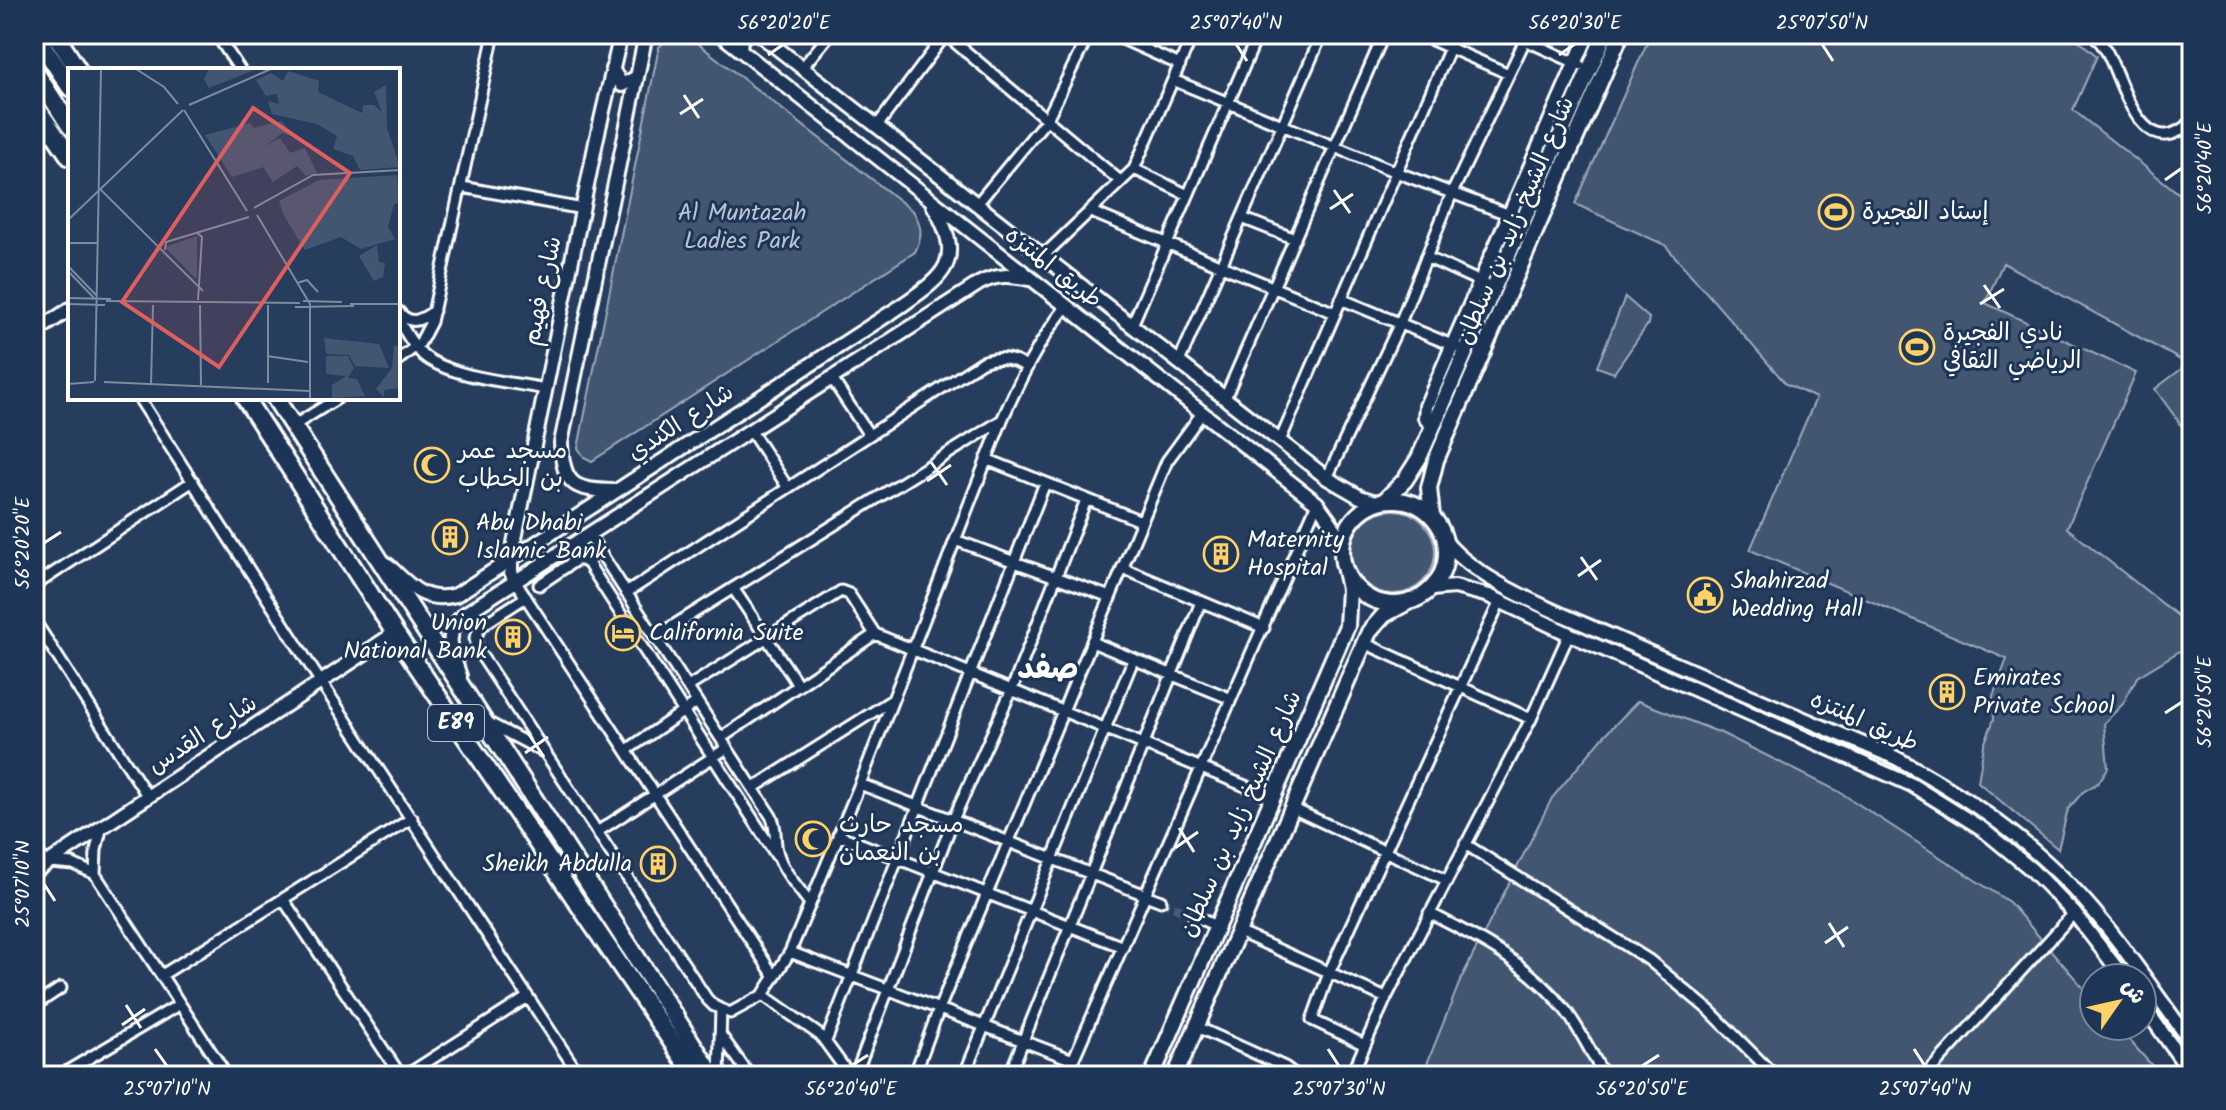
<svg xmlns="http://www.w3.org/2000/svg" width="2226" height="1110" viewBox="0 0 2226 1110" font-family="Kalam,'Playpen Sans Arabic',sans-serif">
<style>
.green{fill:#425672;stroke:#a0aab8;stroke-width:2}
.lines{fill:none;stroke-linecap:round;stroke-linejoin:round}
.minor-tunnel{stroke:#475a76;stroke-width:9;stroke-dasharray:9 4.5;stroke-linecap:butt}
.minor-casing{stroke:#fff;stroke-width:15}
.tertiary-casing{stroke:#fff;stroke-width:18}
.secondary-casing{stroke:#fff;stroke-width:20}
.trunk-casing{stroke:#fff;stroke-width:22}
.minor{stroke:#1d3557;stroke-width:9}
.tertiary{stroke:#1d3557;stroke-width:12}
.secondary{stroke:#1d3557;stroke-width:14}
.trunk{stroke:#1d3557;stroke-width:16}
.ticks{fill:none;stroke:#fff;stroke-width:3}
.labels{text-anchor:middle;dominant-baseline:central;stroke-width:6;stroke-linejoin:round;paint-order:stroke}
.shield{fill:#1d3557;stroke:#bbc2cd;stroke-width:2}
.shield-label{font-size:22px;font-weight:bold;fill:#fff}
.poi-label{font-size:24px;fill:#fff;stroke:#1d3557;text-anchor:start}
.park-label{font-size:24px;fill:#bdc4ce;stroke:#1d3557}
.street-label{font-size:24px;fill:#fff;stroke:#1d3557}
.district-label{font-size:32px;font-weight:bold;fill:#fff;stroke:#1d3557}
.inset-road{fill:none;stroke:#7d8b9e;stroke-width:2}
.view{fill:#e05e5e;fill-opacity:0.15;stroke:#e05e5e;stroke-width:4}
.inset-edge{fill:none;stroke:#fff;stroke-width:4}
.neatline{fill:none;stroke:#fff;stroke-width:3}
.ticks-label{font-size:20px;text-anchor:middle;fill:#fff}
</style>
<rect width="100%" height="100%" fill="#263d5e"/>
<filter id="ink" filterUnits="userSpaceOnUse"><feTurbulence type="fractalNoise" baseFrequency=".0125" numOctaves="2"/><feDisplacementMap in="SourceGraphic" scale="16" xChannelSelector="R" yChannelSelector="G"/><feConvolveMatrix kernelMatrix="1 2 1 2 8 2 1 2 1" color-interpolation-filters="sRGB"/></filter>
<g filter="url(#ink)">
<path class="green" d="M680,34l12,5 222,173c8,15 9,24 1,40l-323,209 -8,-4 -6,-9 81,-401 9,-8z
M1651,34h420l26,22 -24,54 119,94v236l-37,-51 33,-25 -185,-101 -18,40 151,70 -69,155 120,95 -4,26 -46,28 -14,27 -19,19 4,45 -10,15 -15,9 -15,17 -10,40 -80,-67 6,-37 10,-26 -1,-23 14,-37 -257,-109 66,-152 -30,-14 -121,-139 -90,-41z
M1625,297l24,21 -1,6 -34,49 -17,-6z
M1351 552a42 42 0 1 1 84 0a42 42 0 1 1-84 0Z
M1638,701l83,32 117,58 171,111 85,98v26h23l44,50h-739l39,-97 91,-181 51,-61z"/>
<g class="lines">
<path class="minor-tunnel" d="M1161,901l33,15"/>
<g class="minor-casing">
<path id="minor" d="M216,34l24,36
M945,34l175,147
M1111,34l69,31
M1418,34l91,40
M2093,34c6,6 11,12 15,20 15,30 35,114 84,67
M1525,40l55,25
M802,68l28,-34
M1173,80l223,92 127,48
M877,126l69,-92
M1134,169l54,26
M462,187l121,22
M977,204l70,-85 42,-85
M1089,211l246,102
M1242,218l53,21
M1043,256l91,-87 59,-135
M1426,257l59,27
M1341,299l125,52
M398,311c12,15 22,10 36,0
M398,318c6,13 15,27 25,37 25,22 89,27 122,34
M1132,325l126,-291
M398,360l22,-17 11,-21 63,-288
M1179,362l143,-328
M832,379l37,56
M139,398l174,272 267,406
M1225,398l159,-364
M293,426l45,-28
M751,431l37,57
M1280,441l176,-407
M986,459l155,62
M1327,478l73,-155 52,-130 76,-159
M589,535l182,281c7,12 2,25 7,38 5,18 22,35 32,50
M955,540l155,57
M1122,568l142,60
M515,581l259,395
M539,585l37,-25h6l6,3 188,292
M34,586l159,-105
M733,588l66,98
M626,593l356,-231c17,-6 28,-4 43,4
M526,597l-45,29 -6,12 2,11 230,350 7,7 16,7 33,-18 27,-43 70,-168 142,-364c18,-41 36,-78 64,-113
M34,620l114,177
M655,637l347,-217
M1092,642l137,56
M1364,643l167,76
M688,687l153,-96 8,3 26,40 397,163
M487,722l55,29
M721,738l154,-104
M627,750l70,-48
M860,784l301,117
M753,788l139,-88
M1292,808l154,72
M597,832l130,-84
M838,835l285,112
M1465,844l184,116 61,51 65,65
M34,846l12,18
M50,862l23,2 22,10 132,202
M95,874l1,-24 6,-24
M283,899l118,177
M1429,913c50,25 102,52 137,98 15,20 26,43 38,65
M1194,916l22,10
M1239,932l147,66
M790,952l283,108
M162,975l250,-157
M763,995l58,41 29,40
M34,1006l27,-18
M1197,1027l88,40 12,9
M720,1034l30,42
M826,1041l219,-558
M1365,1045l-53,-25 17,-47 171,-372
M59,1076l121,-72
M405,1076l123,-79
M719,1076l2,-67
M855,1076l98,-256 59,-131 74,-189
M914,1076l25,-67 221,-531 7,-17 35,-48
M964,1076l169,-416
M1009,1076l192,-474
M1066,1076l251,-573
M1351,1076l35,-78 145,-279 38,-85
M1925,1076l149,-163"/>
</g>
<g class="tertiary-casing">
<path id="tertiary" d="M720,34l597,469 15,21 10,26
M759,34l568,444 33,19 16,5
M740,50l1,-11 6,-5
M612,69l10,16 15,-8
M34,333l36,-24
M1433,426l-8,-8 1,-12 162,-372
M615,491c-41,-1 -52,-5 -54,-48l85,-409
M1445,541c33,42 119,74 169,96 93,41 188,81 282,121 66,35 125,76 177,130 44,46 80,103 119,155
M388,565c21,20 36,39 68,30l439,-285c47,-33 73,-46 38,-105
M515,581l-4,-9v-14l86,-421 24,-103
M1431,589l24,-2 34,9 80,38 343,151 69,43 51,42 42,43 50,65
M460,676c-9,-25 -18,-44 6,-63l514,-330c18,-9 30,-8 49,-4
M34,872l361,-239
M2142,1004l50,71"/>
</g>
<g class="secondary-casing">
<path id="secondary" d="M1342 552a52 52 0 1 1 104 0a52 52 0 1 1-104 0Z
M1385,500l20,-20 14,-22 186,-424
M1432,516l-3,-28 7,-28 185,-426
M1152,1076l195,-450 2,-37 -5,-23
M1175,1076l194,-444 15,-17 26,-14"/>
</g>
<g class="trunk-casing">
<path id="trunk" d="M35,34l35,53
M55,34l23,36
M34,70l36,56
M34,104l36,53
M245,398l150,235 300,443
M275,398l438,678"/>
</g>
<use href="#minor" class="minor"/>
<use href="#tertiary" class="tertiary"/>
<use href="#secondary" class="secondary"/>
<use href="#trunk" class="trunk"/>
</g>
</g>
<path class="ticks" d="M1236,44l11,17M1822,44l11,17M768,55l16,-11M1559,55l16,-11M684,95l15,23M680,114l23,-15M2165,180l17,-12M1334,190l16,23M1330,209l23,-15M1984,285l16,23M1980,304l24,-15M931,462l16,23M927,481l24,-16M44,543l17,-11M1581,557l16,23M1578,576l23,-16M2165,713l17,-11M528,733l16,24M525,753l23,-16M1179,828l15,24M1175,848l23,-16M44,884l11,17M1829,923l15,24M1825,943l23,-16M126,1005l15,23M122,1025l23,-16M155,1049l12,17M1328,1049l11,17M1914,1049l11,17M851,1066l17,-11M1642,1066l17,-11"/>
<defs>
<g id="stadium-ring" transform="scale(1.8)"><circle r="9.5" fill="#1d3557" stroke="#ffd166" stroke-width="1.5"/><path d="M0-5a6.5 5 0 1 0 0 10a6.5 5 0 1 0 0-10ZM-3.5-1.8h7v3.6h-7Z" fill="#ffd166"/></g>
<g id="mosque-ring" transform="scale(1.8)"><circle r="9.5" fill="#1d3557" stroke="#ffd166" stroke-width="1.5"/><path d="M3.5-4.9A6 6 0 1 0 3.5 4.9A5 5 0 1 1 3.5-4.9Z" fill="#ffd166"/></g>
<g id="building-ring" transform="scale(1.8)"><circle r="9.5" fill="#1d3557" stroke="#ffd166" stroke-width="1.5"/><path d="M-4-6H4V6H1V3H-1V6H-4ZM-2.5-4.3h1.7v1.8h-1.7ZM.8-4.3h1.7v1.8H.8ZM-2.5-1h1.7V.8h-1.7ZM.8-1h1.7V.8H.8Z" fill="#ffd166"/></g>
<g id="civic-ring" transform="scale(1.8)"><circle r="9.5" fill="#1d3557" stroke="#ffd166" stroke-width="1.5"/><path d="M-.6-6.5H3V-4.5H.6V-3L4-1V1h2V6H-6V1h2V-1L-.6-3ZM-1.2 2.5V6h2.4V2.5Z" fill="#ffd166"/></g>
<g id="hotel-ring" transform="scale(1.8)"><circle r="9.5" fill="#1d3557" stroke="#ffd166" stroke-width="1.5"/><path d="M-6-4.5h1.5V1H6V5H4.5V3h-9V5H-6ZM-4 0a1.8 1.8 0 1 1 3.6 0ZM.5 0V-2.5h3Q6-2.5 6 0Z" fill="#ffd166"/></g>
</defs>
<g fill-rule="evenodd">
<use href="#stadium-ring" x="1836" y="212"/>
<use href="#stadium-ring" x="1917" y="347"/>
<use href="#mosque-ring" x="432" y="465"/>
<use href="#building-ring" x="450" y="537"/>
<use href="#building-ring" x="1221" y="554"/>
<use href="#civic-ring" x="1705" y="595"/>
<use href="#hotel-ring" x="623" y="633"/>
<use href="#building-ring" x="513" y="637"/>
<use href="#building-ring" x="1947" y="692"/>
<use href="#mosque-ring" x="813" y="839"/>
<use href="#building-ring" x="658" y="864"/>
</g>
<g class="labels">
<rect class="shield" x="428" y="705" width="56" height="36" rx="6"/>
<g class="shield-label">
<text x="456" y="723">E89</text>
</g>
<g class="poi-label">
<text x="1862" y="212">إستاد الفجيرة</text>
<text x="1943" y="333">نادي الفجيرة<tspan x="1943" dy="28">الرياضي الثقافي</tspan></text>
<text x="458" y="451">مسجد عمر<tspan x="458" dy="28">بن الخطاب</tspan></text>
<text x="476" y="523">Abu Dhabi<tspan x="476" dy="28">Islamic Bank</tspan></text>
<text x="1247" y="540">Maternity<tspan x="1247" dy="28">Hospital</tspan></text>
<text x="1731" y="581">Shahirzad<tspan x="1731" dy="28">Wedding Hall</tspan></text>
<text x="487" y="623" text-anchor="end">Union<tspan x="487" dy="28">National Bank</tspan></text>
<text x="649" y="633">California Suite</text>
<text x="1973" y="678">Emirates<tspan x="1973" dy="28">Private School</tspan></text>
<text x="839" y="825">مسجد حارث<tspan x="839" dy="28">بن النعمان</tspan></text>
<text x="632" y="864" text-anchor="end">Sheikh Abdulla</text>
</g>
<g class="park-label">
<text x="742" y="213">Al Muntazah<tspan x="742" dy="28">Ladies Park</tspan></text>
</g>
<g class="street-label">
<text transform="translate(1516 221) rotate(-67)">شارع الشيخ زايد بن سلطان</text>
<text transform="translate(1053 268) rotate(38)">طريق المنتزه</text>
<text transform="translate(543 291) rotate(-78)">شارع فهيم</text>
<text transform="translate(681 423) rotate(-33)">شارع الكندي</text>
<text transform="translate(1864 722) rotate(24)">طريق المنتزه</text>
<text transform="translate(203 735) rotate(-33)">شارع القدس</text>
<text transform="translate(1241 814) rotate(-66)">شارع الشيخ زايد بن سلطان</text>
</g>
<g class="district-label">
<text x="1048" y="669">صفد</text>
</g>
</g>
<g transform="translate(68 68)">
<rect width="332" height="332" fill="#263d5e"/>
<path d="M141,1h48l-48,19 -5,-9zM220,3l31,10 -1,11 44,21 1,-8h11l8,7 -8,-20 12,-7 1,43 13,39 -40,3 -7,-14 -20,-7 4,-13 -20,-12 -45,-10 -4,-13 11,3 -2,-10 -11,2 -10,-16 15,-7 12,8zM213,53l15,16 -14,-4 -17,13 15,-8 10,15 15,-5 12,25 -11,3 -9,-10 -24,16 -10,-15 -31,10 -27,-42 45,-12 4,5zM329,107l3,28 -6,1 -6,23 7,12 -34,10 -20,-12 -36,13 -22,-36 -4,-13 40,-21zM129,168v42h-2l-30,-31zM309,177l2,17 6,1 -2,14 -9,4 -15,-25zM256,270l55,6 10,24 -34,-2 -6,-11 -23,-1zM326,277l6,2v41l-16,2v7l-8,-8 16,-21zM258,288h22l6,12 -6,10 9,1 8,17 -33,2v-13l14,-9 -20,-2z" fill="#425672"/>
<path class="inset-road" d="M68,1l28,18 14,17M236,1h82M121,37l82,-36M116,42l63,101M32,121l103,102M186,140l59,-33 87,-5M189,147l53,89v95M0,152l115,-110M129,165l5,4 -4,63M0,175h30M97,182l1,-8 83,-25M0,198l29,30M0,203l26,27M229,215l10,-3 11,12M0,230l43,1M38,233l194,2M235,233l39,1M0,236l37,1M282,236h50M132,237l1,80M227,239l59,-1M199,288l41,6M27,313l6,-312M36,314l206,9M200,315v-78M0,316l26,-2M83,316l2,-79"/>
<path class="view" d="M185,40l97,65 -131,194 -97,-65z"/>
<rect width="332" height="332" class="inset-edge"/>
</g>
<rect width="2226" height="1110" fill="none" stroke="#1d3557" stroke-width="88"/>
<g transform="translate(2118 1002) rotate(56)"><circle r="38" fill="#1d3557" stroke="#77869a" stroke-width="2"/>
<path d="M0-6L14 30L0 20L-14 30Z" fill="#ffd166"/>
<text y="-12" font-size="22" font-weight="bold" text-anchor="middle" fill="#ffffff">ش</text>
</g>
<rect x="44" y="44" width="2138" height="1022" class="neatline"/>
<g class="ticks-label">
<text x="784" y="29">56°20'20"E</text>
<text x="1236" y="29">25°07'40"N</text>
<text x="1575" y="29">56°20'30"E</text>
<text x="1822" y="29">25°07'50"N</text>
<text transform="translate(2204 168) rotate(-90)" y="7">56°20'40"E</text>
<text transform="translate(22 543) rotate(-90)" y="7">56°20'20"E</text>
<text transform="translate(2204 702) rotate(-90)" y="7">56°20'50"E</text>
<text transform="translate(22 884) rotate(-90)" y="7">25°07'10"N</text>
<text x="167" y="1095">25°07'10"N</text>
<text x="851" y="1095">56°20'40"E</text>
<text x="1339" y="1095">25°07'30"N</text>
<text x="1642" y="1095">56°20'50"E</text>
<text x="1925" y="1095">25°07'40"N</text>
</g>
</svg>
